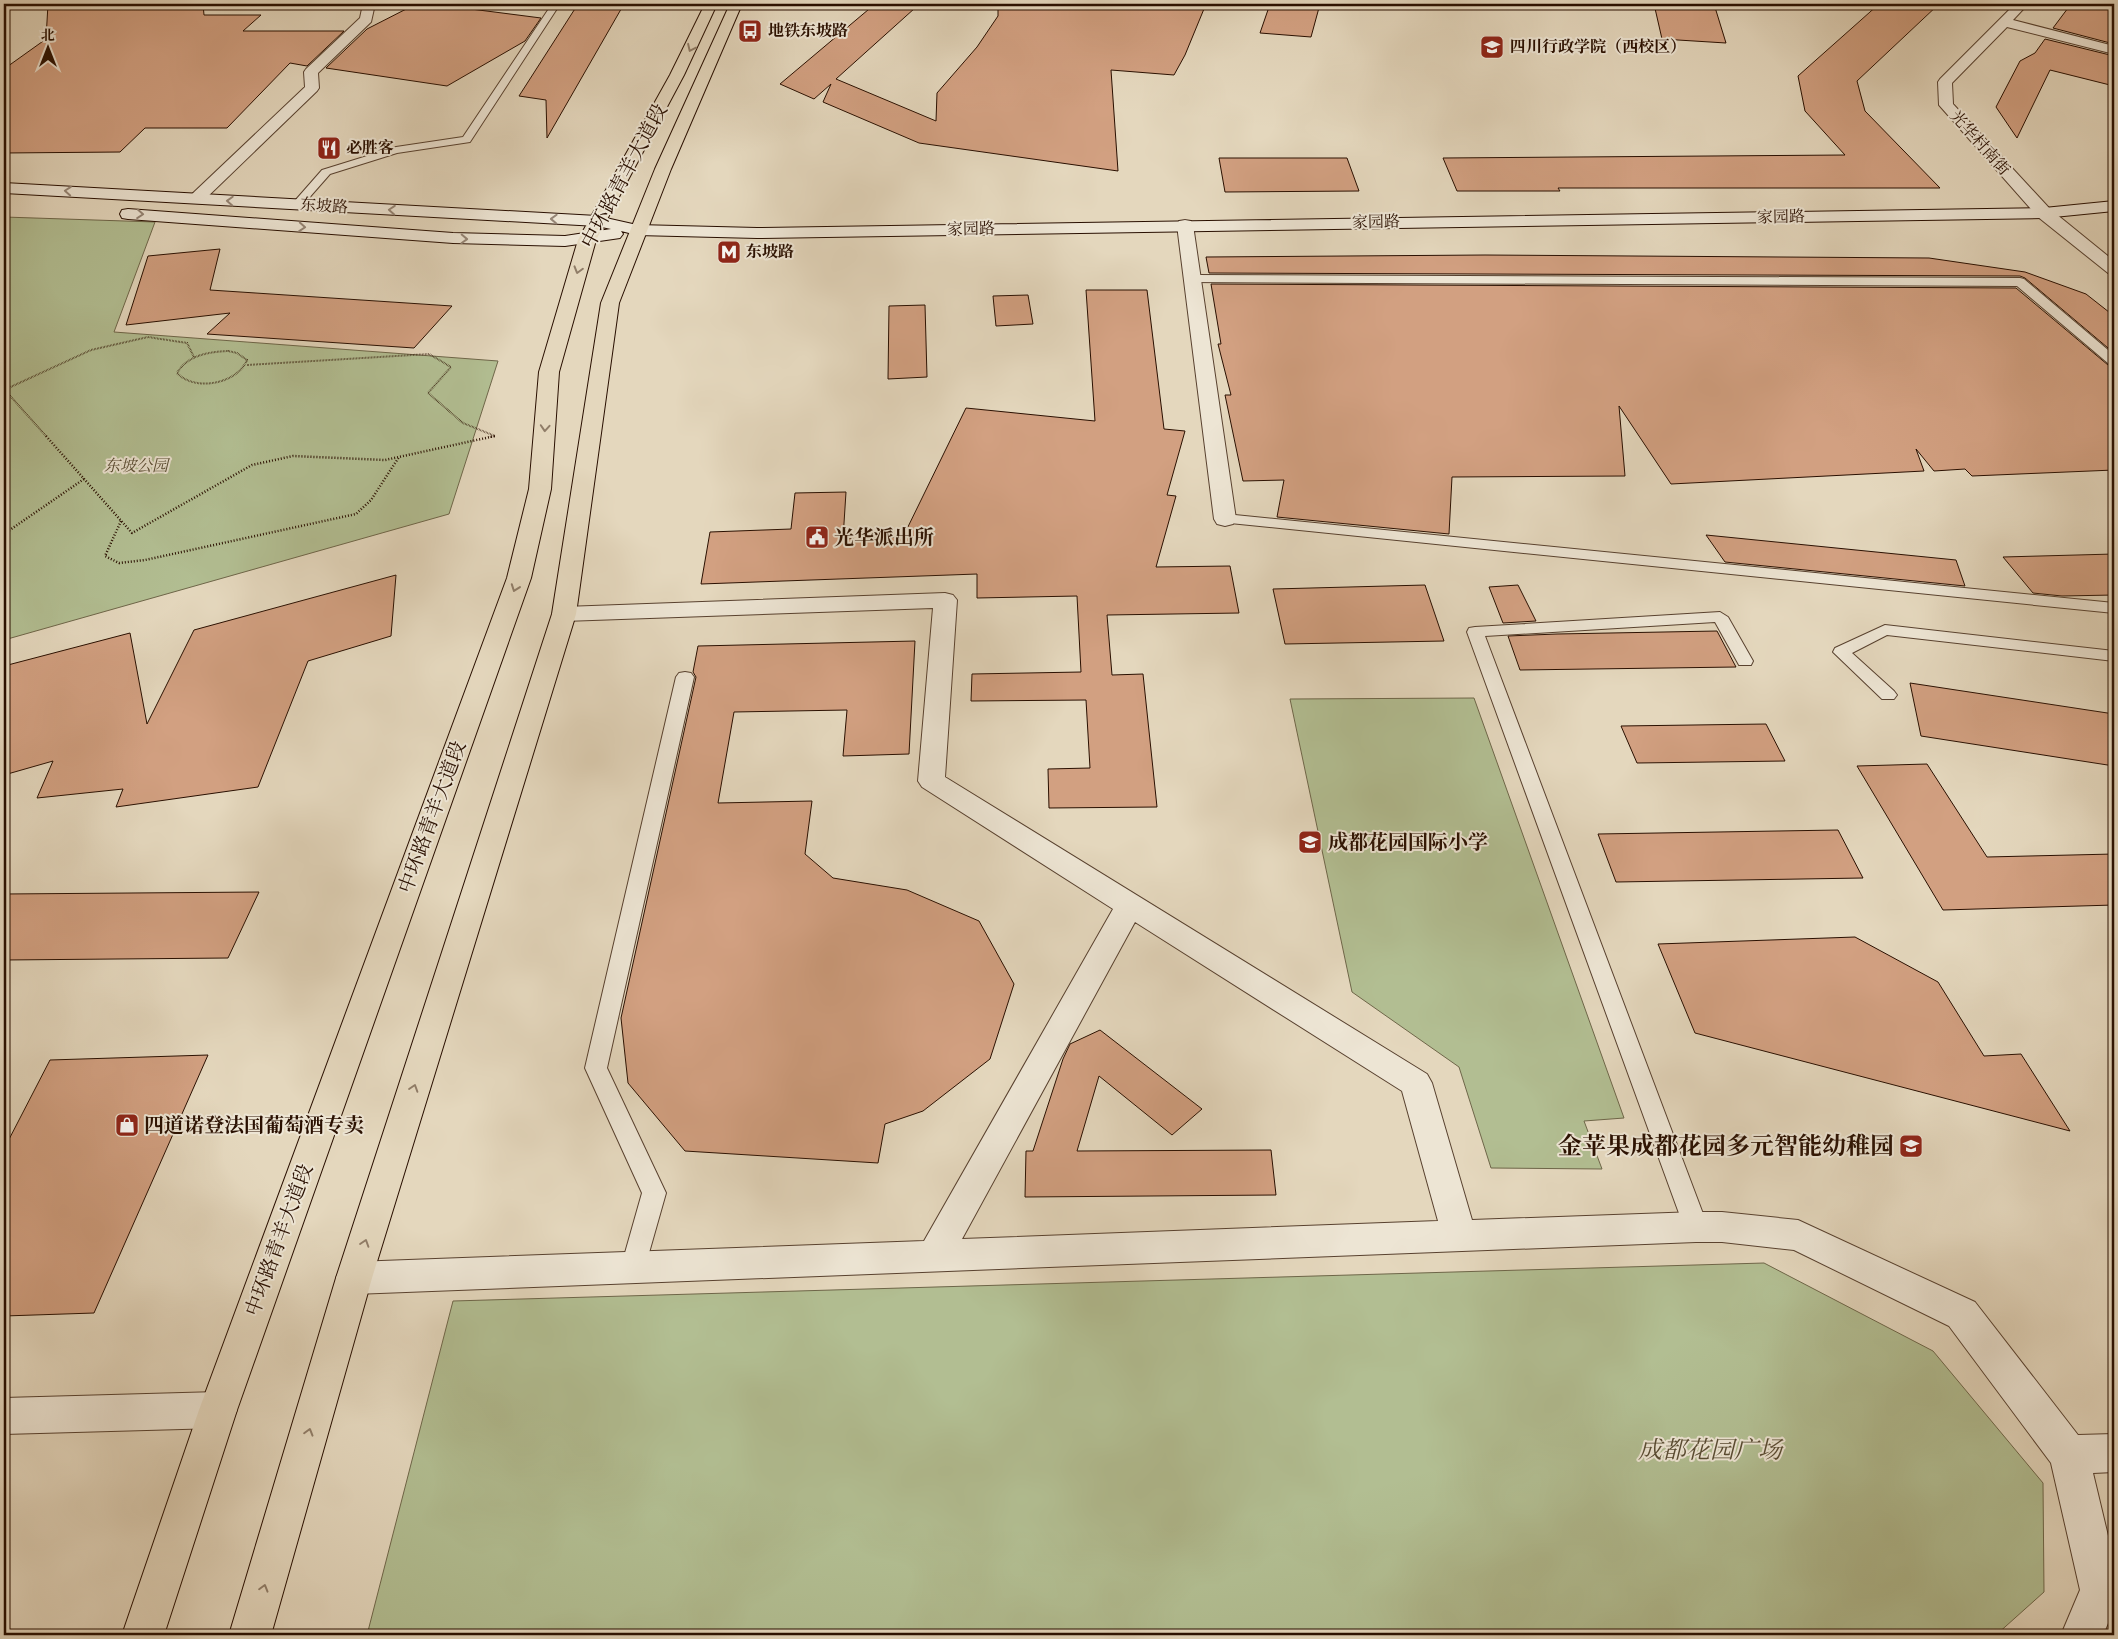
<svg xmlns="http://www.w3.org/2000/svg" width="2118" height="1639" viewBox="0 0 2118 1639" font-family="Alegreya,'Noto Serif SC',serif">
<style>
.green{fill:#b2be92;stroke:#6e6649}
.building{fill:#d2a081;stroke:#290f00}
.lines{fill:none;stroke-linecap:round;stroke-linejoin:round}
.lane-casing{stroke:#58412f;stroke-width:2}
.street-casing{stroke:#58412f;stroke-width:2}
.secondary-casing{stroke:#290f00;stroke-width:2}
.primary-casing{stroke:#290f00;stroke-width:2}
.path-far1{stroke:#290f00;stroke-width:2;stroke-dasharray:0.5 1;stroke-linecap:butt}
.path{stroke:#290f00;stroke-width:2.5;stroke-dasharray:1 2;stroke-linecap:butt}
.lane{fill:#ede5d4;fill-rule:evenodd}
.street{fill:#ede5d4;fill-rule:evenodd}
.secondary{fill:#ede5d4;fill-rule:evenodd}
.primary{fill:#e4d7bd;fill-rule:evenodd}
.oneway{stroke:#907d68}
.oneway2{stroke:#958575}
.labels{text-anchor:middle;dominant-baseline:central;stroke-width:4;stroke-linejoin:round;paint-order:stroke}
.far-poi-label{font-size:16px;font-weight:bold;fill:#290f00;stroke:#ede5d4;text-anchor:start}
.far-street-label{font-size:16px;fill:#290f00;stroke:#ede5d4}
.far-park-label{font-size:16px;font-style:italic;fill:#594c33;stroke:#ede5d4}
.street-label{font-size:20px;fill:#290f00;stroke:#ede5d4}
.poi-label{font-size:20px;font-weight:bold;fill:#290f00;stroke:#ede5d4;text-anchor:start}
.near-poi-label{font-size:24px;font-weight:bold;fill:#290f00;stroke:#ede5d4;text-anchor:end}
.near-park-label{font-size:24px;font-style:italic;fill:#594c33;stroke:#ede5d4}
</style>
<rect width="100%" height="100%" fill="#e4d7bd"/>
<filter id="stains"><feTurbulence type="fractalNoise" baseFrequency=".004" numOctaves="4"/><feColorMatrix values="0 0 0 0 .2 0 0 0 0 .09 0 0 0 0 .02 0 0 0 .5 -.17"/></filter>
<radialGradient id="worn" r=".72"><stop offset=".6" stop-color="#630" stop-opacity="0"/><stop offset="1" stop-color="#630" stop-opacity=".3"/></radialGradient>
<path class="green" d="M4,217l151,5 -41,110 384,29 -49,153 -445,126z
M1474,698l150,420 -40,3 18,48 -111,-1 -32,-101 -107,-75 -62,-293z
M1764,1263l169,88 110,132 1,109 -48,43h-1629l86,-334z"/>
<path class="building" d="M48,4h155l1,11h57l-18,16h101l-37,35 -17,-3 -63,65h-82l-25,24 -116,1v-84l42,-30z
M416,4h16l109,14 -16,23 -78,45 -121,-18 41,-39z
M578,4h46l-77,134 -1,-38 -27,-4z
M875,4l40,4 -79,71 100,42 1,-28 40,-46 21,-31v-12h208l-21,51 -11,20 -63,-5 7,101 -199,-28 -96,-41 8,-18 -17,15 -34,-15z
M1270,4h50l-9,33 -51,-4z
M1654,4h60l12,39 -64,-4z
M1879,4h60l-82,77 8,30 75,77h-382l2,3h-103l-14,-33 402,-3 -40,-44 -7,-35z
M2071,4h43v40l-61,-16z
M2045,39l69,17v30l-64,-16 -33,68 -21,-31 24,-46 15,-8z
M1219,158h128l12,33 -134,1z
M220,249l-10,41 242,16 -38,42 -207,-14 23,-21 -104,12 22,-69z
M1485,255l444,3 96,14 61,22 28,22v37l-89,-75 -5,-2 -811,-3 -3,-16z
M1211,284l805,4 92,77 6,2v103l-142,6 -7,-7 -31,2 -18,-22 8,22 -253,13 -52,-78 6,70 -173,1 -3,57 -172,-17 7,-37 -41,1 -18,-86h6l-13,-51h3z
M1086,290h61l17,139 21,2 -18,64 9,1 -20,71 74,-1 9,47 -132,2 5,60 31,-1 14,133 -108,1 -1,-39 42,-1 -4,-68 -115,1 1,-27 109,-2 -4,-76 -100,2v-24l-276,10 9,-52 81,-3 4,-36 51,-1 -3,47 60,-2 63,-129 129,13z
M1028,295l5,29 -37,2 -3,-30z
M925,305l2,72 -39,2 1,-73z
M1706,535l250,25 9,26 -240,-24z
M2114,554v41l-52,1 -29,-3 -30,-36z
M396,575l-5,61 -83,25 -50,126 -142,20 7,-18 -86,9 16,-37 -49,14v-109l126,-33 17,91 47,-94z
M1425,585l19,56 -159,3 -12,-55z
M1518,585l18,36 -33,2 -14,-36z
M1717,631l19,36 -216,3 -12,-34 49,-2z
M915,641l-6,113 -66,2 4,-46 -113,2 -16,91 94,-2 -7,53 28,24 74,12 72,31 35,63 -24,75 -67,52 -38,13 -7,39 -193,-12 -57,-68 -7,-65 75,-341 -3,-5 5,-26z
M1910,683l204,31v52l-193,-30z
M1766,724l19,37 -148,2 -16,-37z
M1927,764l60,93 127,-3v51l-171,5 -86,-144z
M1838,830l25,48 -247,4 -18,-48z
M259,892l-31,66 -224,2v-66z
M1855,937l83,45 46,74 37,-2 49,77 -375,-98 -37,-89z
M1100,1030l102,79 -30,26 -73,-59 -22,75 194,-1 5,45 -251,2 1,-46h7l30,-92 7,-15z
M208,1055l-114,258 -90,3v-167l46,-89z"/>
<g class="lines">
<g class="lane-casing">
<path id="lane" d="M552,4h8l-90,138 -73,11 -67,21 -29,33h-8v-4l29,-33 74,-23 67,-10z
M1192,275l828,3 4,1 90,76v10l-5,-1 -92,-78 -829,-4 -2,-3 2,-3z
M1225,514l889,89v10l-894,-91 -3,-3 3,-3z
M1720,612l8,5 25,44 -2,4h-12l-24,-43 -230,14 223,591 -4,7 -8,3 -8,-3 -4,-7 -217,-595 2,-4 6,-1z
M1885,625l229,26v10l-227,-26 -35,18 42,38 3,4 -3,4h-12l-49,-47 2,-4z
M685,672l6,1 3,4 -87,391 59,125 -21,74 -3,8 -9,3 -9,-3 -3,-8 21,-74 -57,-125 91,-391 3,-4z"/>
</g>
<g class="street-casing">
<path id="street" d="M363,4h12l-4,18 -53,51 1,15 -2,3 -115,111h-12l-2,-3 2,-3 115,-109 -1,-15 2,-3 54,-51z
M2015,4h13l-15,16 101,26v8l-107,-27 -55,56 1,21 97,105 64,52v13l-6,-1 -70,-56 -99,-112 -1,-23 2,-3z
M1185,220l6,1 2,4 43,294 -3,5 -8,2 -8,-2 -3,-5 -37,-294 2,-4z
M945,593l8,2 4,5 -12,177 482,297 5,9 40,137 224,-8h26l76,8 177,82 103,133 36,-1v38l-21,1 21,88v48l-11,26h-42l19,-45 -29,-127 -102,-137 -155,-76 -72,-8h-26l-1342,52 -13,-5 -5,-11 5,-11 13,-5 570,-21 189,-332 -191,-122 -4,-6 15,-173 -369,13 -8,-2 -4,-5 4,-5 8,-2zM1135,922l267,169 36,130 -476,18z
M218,1392l13,5 6,13 -6,13 -13,5 -214,6v-36z"/>
</g>
<g class="secondary-casing">
<path id="secondary" d="M4,183l593,33 40,9 120,3 1287,-20 70,-7v10l-70,7 -1287,20 -120,-3 -16,-4 2,3 -3,4 -55,8 -112,-3 -325,-24 -6,-1 -2,-4 2,-4 6,-1 325,24 112,3 46,-7 -14,-3 -593,-33z"/>
</g>
<g class="primary-casing">
<path id="primary" d="M705,4h12l-33,71 -88,165 -37,132 -8,117 -20,89 -294,832 -73,225h-42l77,-225 308,-832 22,-89 10,-117 39,-132 92,-165z
M730,4h12l-71,165 -52,134 -43,311 -204,664 -101,357h-42l107,-357 216,-664 49,-311 54,-134z"/>
</g>
<path class="path-far1" d="M228,351l9,2 10,7c-10,24 -52,32 -70,13 11,-18 31,-21 51,-22z
M247,365l182,-11 22,13 -23,26 35,30 32,13
M4,389l43,48
M4,390l87,-40 57,-13 39,6 7,14
M490,437l5,-1"/>
<path class="path" d="M46,436l86,97 120,-68 41,-9 92,4 110,-24
M121,521l-16,35 14,7 26,-3 211,-46 15,-14 28,-43
M4,534l80,-55"/>
<use href="#lane" class="lane"/>
<use href="#street" class="street"/>
<use href="#secondary" class="secondary"/>
<use href="#primary" class="primary"/>
</g>
<defs><path id="oneway-chevron" d="M-2-3.5L2.5 0L-2 3.5" fill="none" stroke-width="1.6" stroke-linecap="round" stroke-linejoin="round" transform="scale(1.25)"/></defs>
<g class="oneway">
<use href="#oneway-chevron" transform="translate(691 48) rotate(115)"/>
<use href="#oneway-chevron" transform="translate(578 270) rotate(106)"/>
<use href="#oneway-chevron" transform="translate(545 428) rotate(94)"/>
<use href="#oneway-chevron" transform="translate(515 588) rotate(110)"/>
<use href="#oneway-chevron" transform="translate(414 1088) rotate(-72)"/>
<use href="#oneway-chevron" transform="translate(365 1243) rotate(-72)"/>
<use href="#oneway-chevron" transform="translate(309 1432) rotate(-74)"/>
<use href="#oneway-chevron" transform="translate(264 1588) rotate(-74)"/>
</g>
<g class="oneway2">
<use href="#oneway-chevron" transform="translate(68 191) rotate(-176)"/>
<use href="#oneway-chevron" transform="translate(230 201) rotate(-177)"/>
<use href="#oneway-chevron" transform="translate(392 210) rotate(-176)"/>
<use href="#oneway-chevron" transform="translate(140 214) rotate(4)"/>
<use href="#oneway-chevron" transform="translate(554 219) rotate(-178)"/>
<use href="#oneway-chevron" transform="translate(302 227) rotate(4)"/>
<use href="#oneway-chevron" transform="translate(464 239) rotate(2)"/>
</g>
<defs>
<g id="bus-square" transform="scale(1.25)"><rect x="-9" y="-9" width="18" height="18" rx="4" fill="#8f2418" stroke="#ede5d4"/><path d="M-5-6H5V4H4V6H2V4H-2V6H-4V4H-5ZM-3.5-4V0h7V-4ZM-3.5 1.2v1.5H-2V1.2ZM2 1.2v1.5H3.5V1.2Z" fill="#fff"/></g>
<g id="university-square" transform="scale(1.25)"><rect x="-9" y="-9" width="18" height="18" rx="4" fill="#8f2418" stroke="#ede5d4"/><path d="M0-5L7-2L0 1L-7-2ZM-4 1L0 2.5L4 1V4Q0 6-4 4Z" fill="#fff"/></g>
<g id="restaurant-square" transform="scale(1.25)"><rect x="-9" y="-9" width="18" height="18" rx="4" fill="#8f2418" stroke="#ede5d4"/><path d="M-5-6h1v4h1v-4h1v4h1v-4h1v5L-1.5 .5V6h-2V.5L-5-1ZM5-6V6H3V1.5H1.5Q1.5-4 5-6Z" fill="#fff"/></g>
<g id="metro-square" transform="scale(1.25)"><rect x="-9" y="-9" width="18" height="18" rx="4" fill="#8f2418" stroke="#ede5d4"/><path d="M-5.5 5V-5H-3L0 0L3-5H5.5V5H3V-.5L0 4L-3-.5V5Z" fill="#fff"/></g>
<g id="civic-square" transform="scale(1.25)"><rect x="-9" y="-9" width="18" height="18" rx="4" fill="#8f2418" stroke="#ede5d4"/><path d="M-.6-6.5H3V-4.5H.6V-3L4-1V1h2V6H-6V1h2V-1L-.6-3ZM-1.2 2.5V6h2.4V2.5Z" fill="#fff"/></g>
<g id="school-square" transform="scale(1.25)"><rect x="-9" y="-9" width="18" height="18" rx="4" fill="#8f2418" stroke="#ede5d4"/><path d="M0-5L7-2L0 1L-7-2ZM-4 1L0 2.5L4 1V4Q0 6-4 4Z" fill="#fff"/></g>
<g id="shop-square" transform="scale(1.25)"><rect x="-9" y="-9" width="18" height="18" rx="4" fill="#8f2418" stroke="#ede5d4"/><path d="M-5-2.5h2.3a2.7 3.5 0 0 1 5.4 0H5L5.5 6h-11ZM-1.5-2.5h3a1.5 2.3 0 0 0-3 0Z" fill="#fff"/></g>
</defs>
<g fill-rule="evenodd">
<use href="#bus-square" x="750" y="31"/>
<use href="#university-square" x="1492" y="47"/>
<use href="#restaurant-square" x="329" y="148"/>
<use href="#metro-square" x="729" y="252"/>
<use href="#civic-square" x="817" y="537"/>
<use href="#school-square" x="1310" y="842"/>
<use href="#shop-square" x="127" y="1125"/>
<use href="#school-square" x="1911" y="1146"/>
</g>
<g class="labels">
<g class="far-poi-label">
<text x="768" y="31">地铁东坡路</text>
<text x="1510" y="47">四川行政学院（西校区）</text>
<text x="346" y="148">必胜客</text>
<text x="746" y="252">东坡路</text>
</g>
<g class="far-street-label">
<text transform="translate(1980 143) rotate(48)">光华村南街</text>
<text transform="translate(324 206) rotate(4)">东坡路</text>
<text transform="translate(1781 217) rotate(-1)">家园路</text>
<text transform="translate(1376 222) rotate(-1)">家园路</text>
<text transform="translate(971 229) rotate(-1)">家园路</text>
</g>
<g class="far-park-label">
<text x="136" y="466">东坡公园</text>
</g>
<g class="street-label">
<text transform="translate(624 176) rotate(-62)">中环路青羊大道段</text>
<text transform="translate(432 817) rotate(-70)">中环路青羊大道段</text>
<text transform="translate(279 1240) rotate(-70)">中环路青羊大道段</text>
</g>
<g class="poi-label">
<text x="834" y="537">光华派出所</text>
<text x="1328" y="842">成都花园国际小学</text>
<text x="144" y="1125">四道诺登法国葡萄酒专卖</text>
</g>
<g class="near-poi-label">
<text x="1894" y="1146">金苹果成都花园多元智能幼稚园</text>
</g>
<g class="near-park-label">
<text x="1710" y="1450">成都花园广场</text>
</g>
</g>
<rect width="2118" height="1639" fill="none" stroke="#e4d7bd" stroke-width="20"/>
<rect x="5" y="5" width="2108" height="1629" fill="none" stroke="#290f00" stroke-width="2.5"/>
<rect x="10" y="10" width="2098" height="1619" fill="none" stroke="#290f00"/>
<g transform="translate(48 48)" stroke="#ede5d4" stroke-width="4" paint-order="stroke">
<path d="M0-4L9 19L0 12L-9 19Z" fill="#290f00"/>
<text y="-8" font-size="14" font-weight="bold" text-anchor="middle" fill="#290f00">北</text>
</g>
<rect width="100%" height="100%" filter="url(#stains)"/>
<rect width="100%" height="100%" fill="url(#worn)"/>
</svg>
